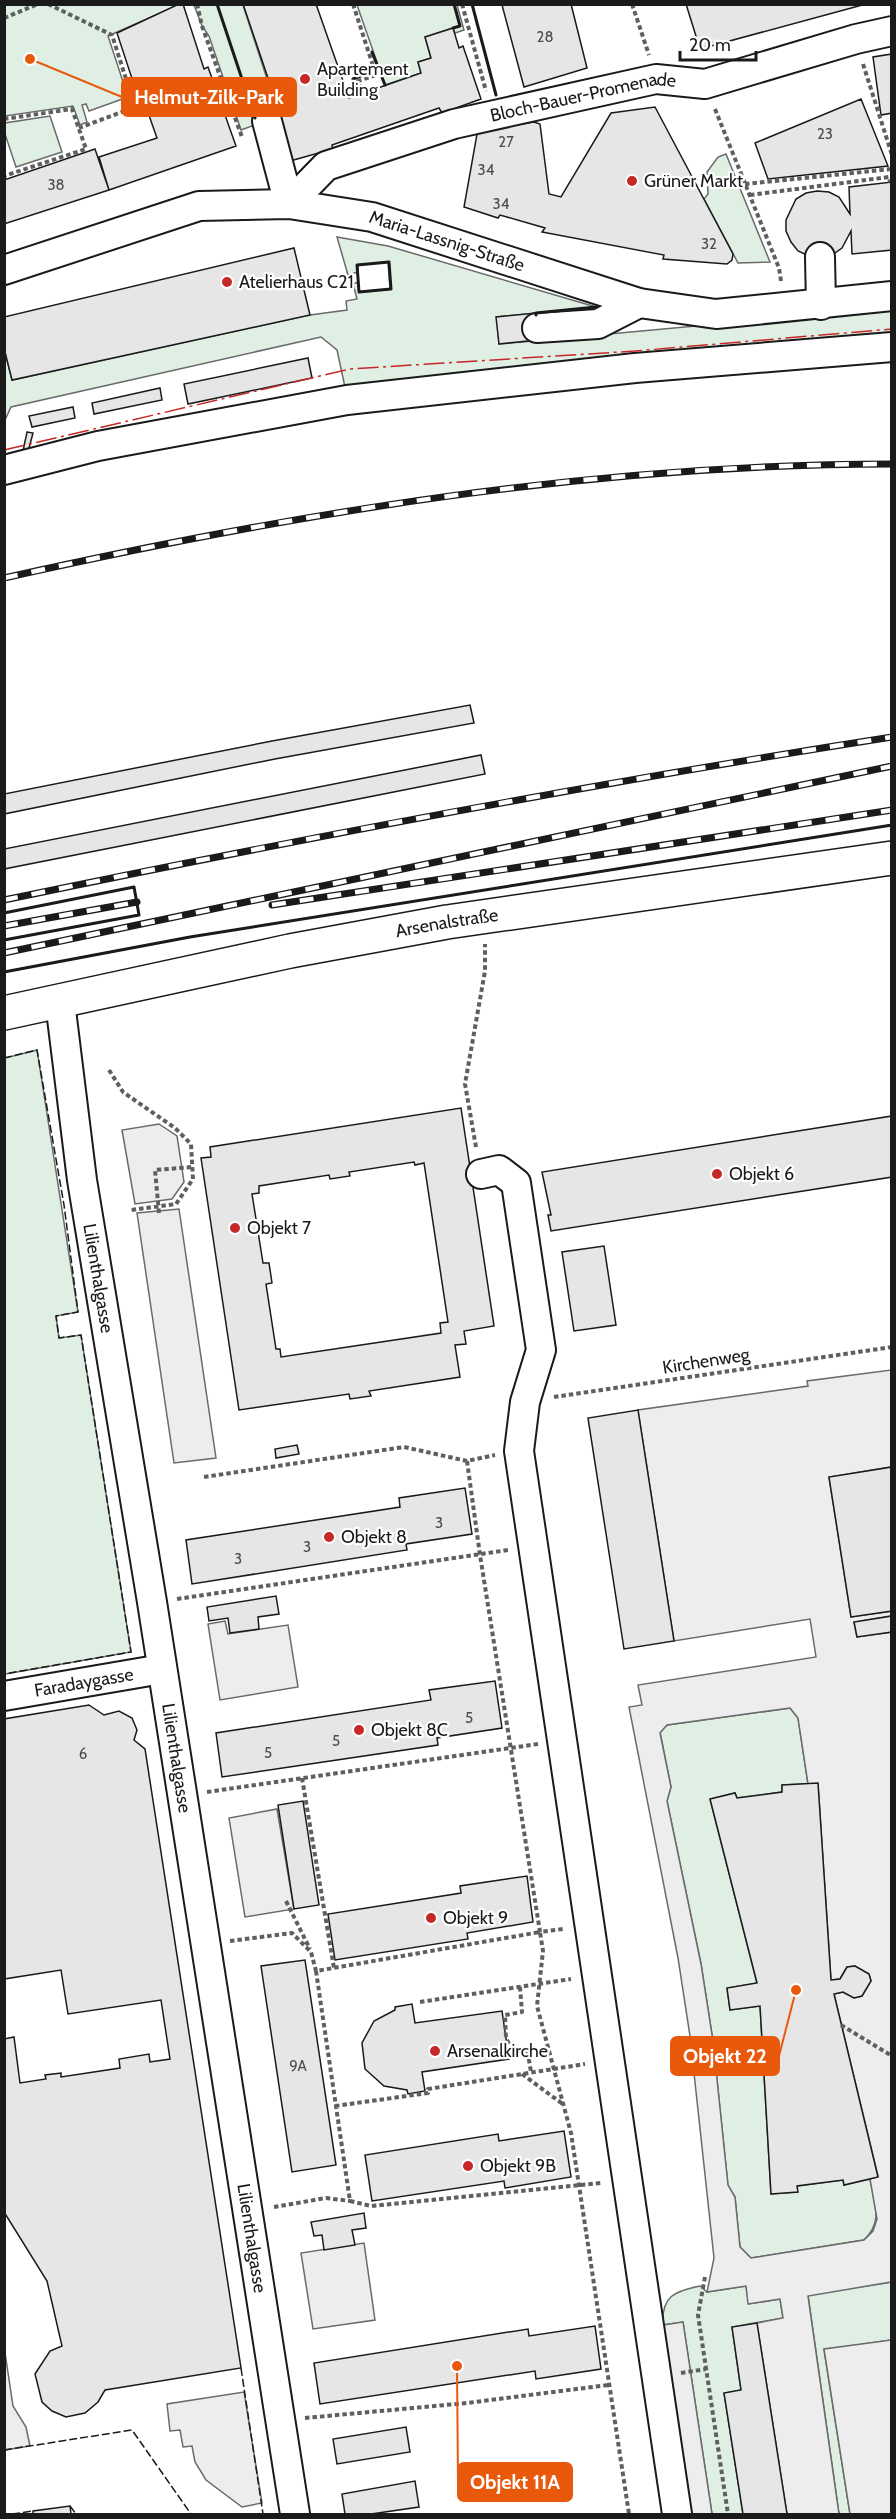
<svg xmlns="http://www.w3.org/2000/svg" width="896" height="2519" viewBox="0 0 896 2519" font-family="Cabin,sans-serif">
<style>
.green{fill:#e0efe3;stroke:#6a6a6a;stroke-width:1.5}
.parking{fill:#ededed;stroke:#6a6a6a;stroke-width:1.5;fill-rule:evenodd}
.building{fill:#e6e6e6;stroke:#1a1a1a;stroke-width:1.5;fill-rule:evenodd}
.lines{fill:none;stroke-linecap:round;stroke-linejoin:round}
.minor-casing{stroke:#1a1a1a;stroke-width:32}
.major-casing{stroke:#1a1a1a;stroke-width:36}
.path{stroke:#5f5f5f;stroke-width:4;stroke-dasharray:4.5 3;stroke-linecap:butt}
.minor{stroke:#fff;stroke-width:28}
.major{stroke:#fff;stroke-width:33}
.rail-casing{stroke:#1a1a1a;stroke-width:7}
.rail{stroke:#fff;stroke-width:4.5;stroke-dasharray:14;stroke-linecap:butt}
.fence{stroke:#1a1a1a;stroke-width:1.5;stroke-dasharray:8 3;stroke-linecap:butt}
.wall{stroke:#1a1a1a;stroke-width:3}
.power{stroke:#c62828;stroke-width:1.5;stroke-dasharray:21 4.5 3 4.5;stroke-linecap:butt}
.poi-dot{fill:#c62828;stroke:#fff;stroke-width:2}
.labels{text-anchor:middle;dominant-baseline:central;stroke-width:4.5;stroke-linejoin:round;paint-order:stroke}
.number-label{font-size:15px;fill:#4d4d4d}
.poi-label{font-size:18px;fill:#1a1a1a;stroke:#fff;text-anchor:start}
.street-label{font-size:18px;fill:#1a1a1a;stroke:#fff}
.leader{fill:none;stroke:#e8590c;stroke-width:2}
.callout-dot{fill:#e8590c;stroke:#fff;stroke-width:2}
.callout{fill:#e8590c;stroke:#e8590c;stroke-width:2}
.callout-label{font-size:20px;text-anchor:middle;font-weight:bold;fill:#fff}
</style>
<rect width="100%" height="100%" fill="#fff"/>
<path class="green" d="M4,5h175l-71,31 20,61 -39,14 -3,-7 -4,1 5,17 -7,3 -7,-19 -68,10z
M194,5h49l36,111 -38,14 -32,-94 -7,-10z
M357,5h100l7,25 -9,3 -2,-5 -28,9 6,21 -13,4 3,11 -36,12z
M50,116l12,36 -46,15 -11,-33v-11z
M726,154l44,108 -32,1 -34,-64 4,-5 -1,-22 11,-15z
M337,237l51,9 208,61 -99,10 2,27 393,-36 -1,33 -545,51 -9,-42 -16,-13 -310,70 -6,13 -1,-72 8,32 298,-65 37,-5 -1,-9 11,-2 -4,-15 5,-2 1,10 31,-3 -2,-27 -30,3v7l-10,3z
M37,1050l41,262 -22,4 3,22 22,-3 50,317 -126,22v-616z
M790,1708l8,10 10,66 -26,1v7l-45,6 -2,-5 -25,6 47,184 -30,5 3,22 30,-4 11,188 26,-2v-6l46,-6 1,5 26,-6c4,24 14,42 -6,61l-113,18 -11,-11 -5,-50 -7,-11 -15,-145 -12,-77 -34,-163 4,-14 -11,-55 7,-7z
M891,2282v58l-67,10 26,164h-11l-31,-219z
M700,2286l7,6 39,-6 3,18 31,-5 3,19 -51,9 9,63 -17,3 19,121h-31l-29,-192 -20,3c-2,-29 12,-34 37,-39z"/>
<path class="parking" d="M159,1124l18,12 7,46 -12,17 -37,5 -13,-74z
M179,1209l37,249 -42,5 -37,-250z
M891,1370v97l-62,10 22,140 41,-6 -1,5 -37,6 3,15 34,-5v650l-83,14 31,218h-52l-30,-191 26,-5 -3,-19 -32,5 -2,-18 -39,6 7,-34 -24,-222 -12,-78 -49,-251 13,-2 -4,-20 178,-28 -6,-38 -136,22 -36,-231 170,-24 -1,-5zM790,1708l8,10 10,66h10l13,196 9,-1 7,-12 8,-1 14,8 2,7 -9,15 -8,2 -11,-6 -9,2 44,182 -8,3 7,40 -4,12 -9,9 -113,18 -11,-11 -5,-50 -7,-12 -15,-144 -12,-77 -34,-163 4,-14 -11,-54 7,-8z
M225,1621l3,13 60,-9 10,62 -78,13 -12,-76z
M277,1809l17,100 -49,8 -16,-99z
M364,2243l11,77 -62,9 -12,-76z
M683,2322l29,192h-20l-29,-189z
M891,2340v174h-41l-26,-165z
M4,2346l9,60 13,21 4,19 -25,4z
M244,2392l18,111 -20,4 -36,-27 -11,-18 -3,-16 -9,1 -3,-17 -10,1 -3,-27z"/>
<path class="building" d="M179,4h4l21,65 4,-2 28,79 -127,44 -10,-33 58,-19 -12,-34 -4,2 -24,-73z
M243,4h73l33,94 72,-25 -3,-11 13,-4 -6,-21 28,-9 6,20 4,-2 18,53 -39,14 -3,-5 -107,37 1,4 -43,12 -19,-74z
M571,4l16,64 -63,19 -22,-82z
M686,4h180l-166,45z
M892,54v59l-11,2 -8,-58z
M861,99l27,67 -120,13 -13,-36z
M655,107l78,147 -1,6 -5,4 -64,-5 1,-4 -122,-23 3,-4 -45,-13 -2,3 -34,-11 13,-73 3,-3 54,-9 6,2 9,70 12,3 50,-84z
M95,149l14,41 -105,34v-44z
M892,182v68l-40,4 -1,-23 -9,17 -10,7 -23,1 -11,-5 -7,-9 -5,-11v-11l10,-21 10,-6 11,-2 12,1 10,5 11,17 -1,-27z
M294,248l16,67 -298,65 -8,-32v-31z
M536,313l2,27 -39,4 -3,-27z
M308,358l4,20 -124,26 -4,-20z
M160,388l2,12 -68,14 -2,-11z
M73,407l2,11 -43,9 -3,-11z
M27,432l6,1 -5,19 -5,-1z
M470,705l4,18 -199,36 -271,55v-20l268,-53z
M481,755l4,19 -481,95v-20z
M461,1108l33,218 -30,5 2,13 -11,1 5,32 -91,14 2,5 -21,3 -1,-5 -110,16 -38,-252 10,-1 -1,-10zM414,1162l1,3 9,-2 24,159 -8,1 1,10 -160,24 -1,-8h-4l-10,-65 6,-1 -3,-20h-6l-11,-69 7,-1v-7l70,-11 1,4 20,-3 -1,-4z
M892,1116v61l-341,54 -3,-16h3l-9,-43z
M604,1246l12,79 -42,6 -12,-79z
M638,1410l36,231 -50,8 -36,-231z
M297,1445l2,9 -23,4 -1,-9z
M892,1467v144l-41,6 -22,-140z
M465,1488l7,46 -66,10 1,6 -215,34 -6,-44 214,-33 -1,-9z
M276,1596l3,18 -21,3 1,12 -29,4 -2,-15 -19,3 -2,-14z
M892,1616v16l-35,5 -3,-15z
M495,1681l7,47 -65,10 1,7 -216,32 -6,-44 215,-33 -2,-10z
M89,1705l15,10 15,-4 13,7 5,12 -3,10 11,9 96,619 -136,22 -7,12 -13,11 -19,4 -14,-6 -10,-9 -7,-28 15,-23 12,-5 -15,-65 -43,-69v-173l10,-2 6,46 26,-4 -1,-4 16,-2v4l59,-9 -1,-9 30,-5 1,8 20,-3 -9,-59 -93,14 -7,-44 -57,9v-260z
M818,1783l13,197 9,-1 7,-12 8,-1 14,8 2,7 -9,15 -8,2 -11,-6 -9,2 44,183 -34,8 -1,-5 -46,6 1,6 -27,2 -11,-188 -30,4 -3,-22 30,-5 -47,-184 25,-6 2,5 45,-6v-7z
M303,1801l16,104 -25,4 -16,-104z
M527,1876l6,46 -66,11 1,6 -133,21 -7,-46 133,-21 -1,-7z
M305,1960l31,205 -44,7 -31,-206z
M412,2004l3,19 87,-12 7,48 -87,13 3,19 -17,3 -1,-4 -23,-4 -19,-17 -3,-26 12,-22 21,-11v-3z
M564,2131l7,46 -66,11 -1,-7 -132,20 -7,-46 133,-21 1,7z
M364,2213l2,15 -14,2 3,15 -31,5 -2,-15 -8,1 -3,-14z
M757,2323l30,191h-44l-19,-121 17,-3 -9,-63z
M595,2326l6,43 -65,10 -1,-8 -215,33 -6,-41 214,-34 1,7z
M406,2427l4,25 -73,12 -4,-25z
M415,2481l4,26 -48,7h-26l-3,-20z
M70,2506l1,8h-38v-3z"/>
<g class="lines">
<g class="minor-casing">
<g id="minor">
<path d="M267,121l22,83"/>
<path id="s1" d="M289,204l37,-38 128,-42 202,-45 49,5 151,-45 36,-8"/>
<path d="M820,257l1,48"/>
<path id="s2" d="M4,270l195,-64 90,-2 83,13 267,86 77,11 176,-18"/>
<path d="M537,328l61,-4 41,-21"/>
<path d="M4,470l94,-24 249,-46 288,-32 257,-21"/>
<path id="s3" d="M60,1002l22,178 70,422 143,912"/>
<path d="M481,1174l18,-4 17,13 25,167 -16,52 -6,49 158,1063"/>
<path id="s4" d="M4,1696l158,-27"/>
</g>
</g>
<g class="major-casing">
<g id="major">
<path id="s5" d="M4,1013l286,-62 157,-29 445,-64"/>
</g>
</g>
<path class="path" d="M48,4l64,31 23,72 -56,21
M197,4l5,22 40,111
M353,4l23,71 -18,6 4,12
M462,4l24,87
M632,4l17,51
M4,18l34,-14
M863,64l29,91
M715,109l64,159 2,13
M4,119l68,-10 14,40 -82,27
M745,184l147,-15
M750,195l139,-18 1,5
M109,1070l14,22 52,36 16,16 2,35 -17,25 -45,6
M476,1147l-11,-63 20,-113v-27
M159,1213l-4,-43 37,-3
M554,1397l338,-50
M467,1461l13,94 60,377 23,-3
M204,1477l200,-30 63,14 28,-6
M177,1599l331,-49
M302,1778l32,190
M207,1792l331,-48
M286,1901l24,48
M230,1941l62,-8 19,19 5,19 224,-39 3,19 -6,55 34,127 58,381
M316,1971l34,230 21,5 230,-23
M520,1987l2,25 -17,3 1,23 6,12 15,-2 4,24
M420,2002l151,-23
M841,2025l51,31
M522,2074l42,31
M335,2106l93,-13v-4l157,-25
M274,2207l52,-9 24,3
M705,2277l-7,38 30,199
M681,2373l25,-4
M305,2418l162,-15 141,-18"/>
<use href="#minor" class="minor"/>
<use href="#major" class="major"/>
<g class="rail-casing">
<path id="rail" d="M4,578c292,-65 588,-114 888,-114
M4,900c295,-61 591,-117 888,-163
M272,905l620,-95
M4,926l133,-24
M4,953l888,-187"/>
</g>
<use href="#rail" class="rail"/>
<path class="fence" d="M4,1058l33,-8 27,155 14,107 -22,4 3,22 22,-3 50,317 -127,22
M241,2368l22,146
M4,2450l128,-20 59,84
M70,2506l6,8
M12,2514l21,-3"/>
<path class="wall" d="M217,4l38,114
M472,4l24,91
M453,28l7,-2 -6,-22
M372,52l13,33
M358,95l-5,-16 17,-7
M389,262l2,27 -32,3 -2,-27z
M536,315v-2l60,-6
M4,913l130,-26 5,28 -135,25
M4,972l186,-35 702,-112"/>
<path class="power" d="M4,450l346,-81 285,-18 257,-22"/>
</g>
<g class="poi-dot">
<circle cx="305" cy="79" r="6"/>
<circle cx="632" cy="181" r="6"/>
<circle cx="227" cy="282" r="6"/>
<circle cx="717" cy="1174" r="6"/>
<circle cx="235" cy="1228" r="6"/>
<circle cx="329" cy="1537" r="6"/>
<circle cx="359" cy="1730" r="6"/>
<circle cx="431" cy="1918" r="6"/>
<circle cx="435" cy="2051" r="6"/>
<circle cx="468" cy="2166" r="6"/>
</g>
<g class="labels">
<g class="number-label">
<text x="545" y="37">28</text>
<text x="825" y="134">23</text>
<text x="506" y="142">27</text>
<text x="486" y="170">34</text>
<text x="56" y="185">38</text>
<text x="501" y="204">34</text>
<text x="709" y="244">32</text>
<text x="439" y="1523">3</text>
<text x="307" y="1547">3</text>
<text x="238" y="1559">3</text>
<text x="469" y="1718">5</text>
<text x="336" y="1741">5</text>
<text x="268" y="1753">5</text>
<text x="83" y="1754">6</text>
<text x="298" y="2066">9A</text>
</g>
<g class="poi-label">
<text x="317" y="69">Apartement<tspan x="317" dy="21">Building</tspan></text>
<text x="644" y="181">Grüner Markt</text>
<text x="239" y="282">Atelierhaus C21</text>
<text x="729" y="1174">Objekt 6</text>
<text x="247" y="1228">Objekt 7</text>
<text x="341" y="1537">Objekt 8</text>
<text x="371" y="1730">Objekt 8C</text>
<text x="443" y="1918">Objekt 9</text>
<text x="447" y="2051">Arsenalkirche</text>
<text x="480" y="2166">Objekt 9B</text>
</g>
<g class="street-label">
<text stroke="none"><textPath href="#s1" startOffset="320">Bloch-Bauer-Promenade</textPath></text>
<text stroke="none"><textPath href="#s2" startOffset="458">Maria-Lassnig-Straße</textPath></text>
<text stroke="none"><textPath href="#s5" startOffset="452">Arsenalstraße</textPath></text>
<text stroke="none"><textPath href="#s3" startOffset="279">Lilienthalgasse</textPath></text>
<text transform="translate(706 1361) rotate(-9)">Kirchenweg</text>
<text stroke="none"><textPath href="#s4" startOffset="81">Faradaygasse</textPath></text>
<text stroke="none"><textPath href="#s3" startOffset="765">Lilienthalgasse</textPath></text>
<text stroke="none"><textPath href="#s3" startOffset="1251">Lilienthalgasse</textPath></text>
</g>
</g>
<path class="leader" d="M30 59L122 97M796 1990L779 2056M457 2366L458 2482"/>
<g class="callout-dot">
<circle cx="30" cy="59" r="6"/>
<circle cx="796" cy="1990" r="6"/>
<circle cx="457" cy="2366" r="6"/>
</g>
<g class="callout">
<rect x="122" y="78" width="174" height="38" rx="6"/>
<rect x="671" y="2037" width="108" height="38" rx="6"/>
<rect x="458" y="2463" width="114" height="38" rx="6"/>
</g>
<g class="callout-label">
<text x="209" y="104">Helmut-Zilk-Park</text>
<text x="725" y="2063">Objekt 22</text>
<text x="515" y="2489">Objekt 11A</text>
</g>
<rect width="896" height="2519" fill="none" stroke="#1a1a1a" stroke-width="12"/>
<path d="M680 51v9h76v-9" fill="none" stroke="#1a1a1a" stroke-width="3"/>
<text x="689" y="51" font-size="18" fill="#1a1a1a" stroke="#ffffff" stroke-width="4.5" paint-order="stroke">20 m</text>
</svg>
